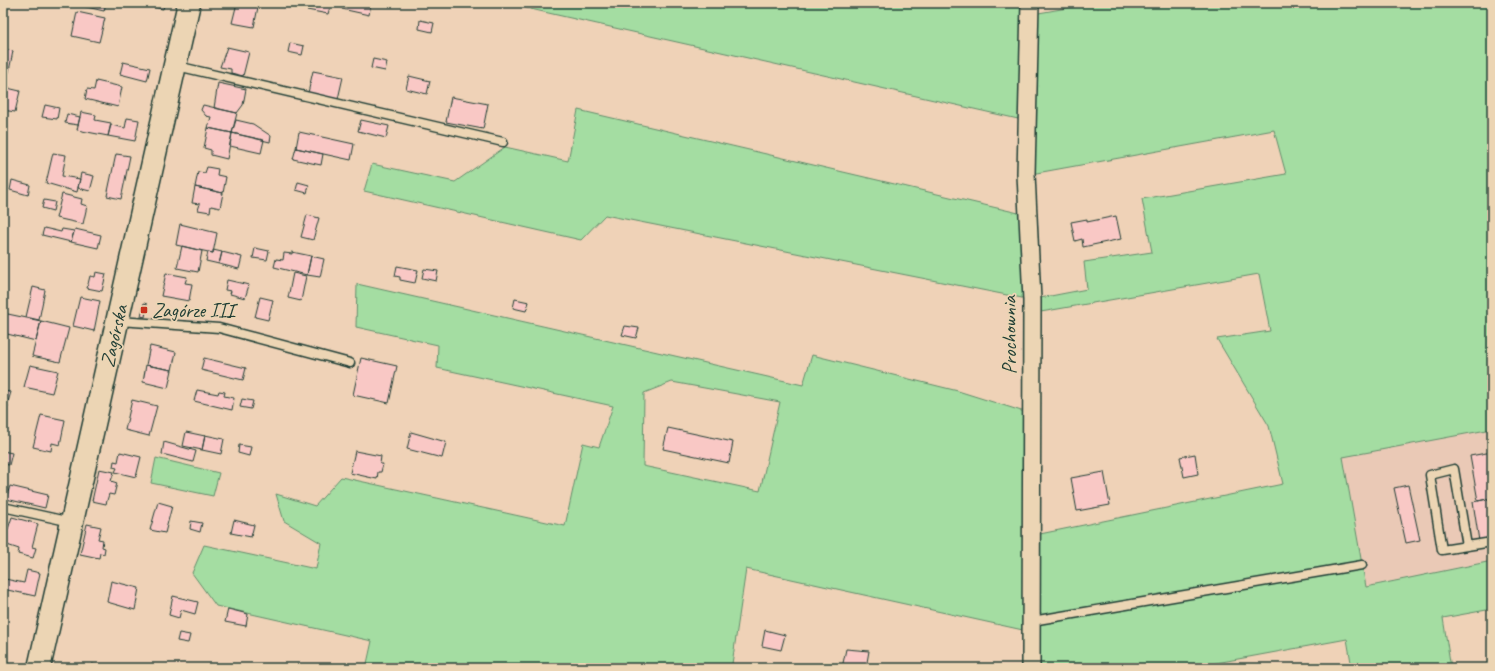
<svg xmlns="http://www.w3.org/2000/svg" width="1495" height="671" viewBox="0 0 1495 671" font-family="Caveat,sans-serif">
<style>
.built{fill:#eac9b6}
.green{fill:#a4dda2;stroke:#628d6b;fill-rule:evenodd}
.building{fill:#f9c8c5;stroke:#1f3d34}
.lines{fill:none;stroke-linecap:round;stroke-linejoin:round}
.lane-casing{stroke:#1f3d34;stroke-width:11}
.street-casing{stroke:#1f3d34;stroke-width:20}
.secondary-casing{stroke:#1f3d34;stroke-width:25}
.lane{stroke:#ecd5b4;stroke-width:8}
.street{stroke:#ecd5b4;stroke-width:17}
.secondary{stroke:#ecd5b4;stroke-width:22}
.poi-dot{fill:#c8321e;stroke:#ecd5b4;stroke-width:1.5}
.labels{text-anchor:middle;dominant-baseline:central;stroke-width:3.5;stroke-linejoin:round;paint-order:stroke}
.poi-label{font-size:20px;fill:#1f3d34;stroke:#ecd5b4;text-anchor:start}
.street-label{font-size:20px;fill:#1f3d34;stroke:#ecd5b4}
</style>
<rect width="100%" height="100%" fill="#efd2b7"/>
<filter id="ink" filterUnits="userSpaceOnUse"><feTurbulence type="fractalNoise" baseFrequency=".025" numOctaves="2"/><feDisplacementMap in="SourceGraphic" scale="8" xChannelSelector="R" yChannelSelector="G"/><feConvolveMatrix kernelMatrix="1 2 1 2 8 2 1 2 1" color-interpolation-filters="sRGB"/></filter>
<g filter="url(#ink)">
<path class="built" d="M1492,429v120l-2,1 2,11 -126,26 -23,-130z"/>
<path class="green" d="M504,3h523v118z
M1095,3h397v426l-149,28 23,130 126,-26 -2,-11h2v59l-49,9 8,50h-99l-5,-29 -158,29h-152l3,-134 243,-50 -14,-58 -52,-87 53,-8 -11,-57 -224,39v-14l52,-10 -3,-27 68,-10 -10,-53 144,-25 -12,-44 -243,44 2,-160z
M578,110l449,105 5,85 -427,-85 -24,25 -217,-49 8,-27 83,18 50,-35 63,14z
M357,284l446,101 9,-30 146,36 73,23 1,218 -286,-63 -14,95 18,4h-384l6,-27 -156,-35 -24,-33 12,-28 112,24 5,-26 -37,-22 -8,-27 39,12 26,-29 224,49 18,-83 16,4 14,-41 -176,-38 1,-23 -82,-18zM672,382l108,20 -20,89 -117,-25 1,-73z
M156,458l63,15 -6,23 -62,-13z"/>
<path class="building" d="M79,3h27l-2,8 -26,-6z
M144,3h21l-2,6 -19,-4z
M237,3l21,4 -4,20 -22,-4z
M309,3h22l-3,11 -21,-4z
M344,3h27l-2,12 -27,-6z
M77,12l28,6 -6,24 -27,-6z
M420,20l14,3 -2,9 -13,-3z
M290,43l14,3 -2,9 -14,-3z
M227,47l22,5 -6,24 -12,-3v-4l-11,-2z
M3,49l10,2 -6,30 -4,-1z
M373,59l14,3 -2,9 -14,-3z
M123,62l27,6 -3,13 -27,-7z
M313,71l30,6 -5,22 -30,-6z
M409,76l21,5 -3,13 -21,-5z
M96,81l26,6 -4,20 -33,-8 2,-10 7,1z
M218,83l28,6 -3,16 -6,8 -23,-5z
M3,87l17,4 -5,21 -12,-2z
M451,97l37,7 -5,25 -37,-7z
M45,105l14,3 -2,11 -15,-2z
M203,105l34,8 -5,20 -24,-5 3,-11 -5,-1 -5,-6z
M81,112l15,3 -1,5 16,3 -3,13 -31,-6z
M67,114l13,3 -2,8 -13,-2z
M127,118l12,2 -4,21 -27,-5 3,-11 14,3z
M236,120l17,4 18,12 -1,6 -38,-9z
M361,120l28,6 -3,12 -28,-7z
M208,128l24,5 -5,26 -16,-4v-5l-7,-2z
M299,132l55,12 -3,16 -55,-12z
M232,133l32,7 -3,13 -31,-7z
M296,148l27,6 -2,11 -28,-6z
M53,153l13,2 -4,21 18,3 -3,13 -31,-9z
M116,154l14,2 -9,43 -14,-3z
M207,167l11,2 -1,6 9,2 -3,16 -28,-6 3,-15 7,1z
M81,173l13,3 -4,15 -12,-3z
M12,180l18,5 -2,10 -18,-5z
M298,182l11,3 -2,8 -11,-3z
M195,187l28,6 -3,15 -9,-2 -1,6 -12,-2 2,-6 -8,-1z
M62,194l20,5 -1,5 6,2 -4,18 -27,-6z
M44,200l11,2 -2,9 -11,-3z
M307,215l12,3 -6,22 -12,-3z
M1116,216l5,23 -38,8 -1,-8 -7,2 -4,-19 16,-3v3z
M180,224l37,9 -4,20 -37,-8z
M44,228l17,4 1,-3 12,2 -3,11 -29,-7z
M75,229l26,6 -3,13 -27,-6z
M182,246l20,5 -4,21 -21,-4z
M255,248l14,3 -2,9 -14,-2z
M213,250l9,2 -3,12 -13,-3 2,-9 5,1z
M222,252l20,5 -3,12 -20,-5z
M292,252l19,4 -4,19 -33,-8 2,-8 7,1 1,-7 8,1z
M311,256l13,3 -4,18 -13,-2z
M397,266l21,4 -3,13 -15,-3v-3l-5,-1z
M424,269l14,2 -2,10 -14,-3z
M96,272l10,2 -4,17 -15,-3 3,-12 5,1z
M166,273l21,4 -2,6 7,1 -3,17 -28,-5z
M293,273l13,3 -5,25 -13,-3z
M227,280l22,5 -4,13 -15,-4 1,-3 -6,-1z
M33,287l12,3 -6,30 -13,-3z
M80,297l20,4 -6,30 -21,-5z
M260,297l13,3 -5,20 -13,-3z
M515,299l14,3 -3,9 -13,-3z
M144,303l3,1 -2,13 -4,-1z
M3,313l38,8 -5,20 -33,-8z
M41,321l28,7 -9,34 -28,-6z
M625,326l14,2 -3,10 -14,-3z
M150,346l26,6 -4,18 -26,-5z
M204,358l42,10 -3,12 -42,-10z
M361,358l36,8 -8,37 -36,-8z
M30,365l28,6 -6,22 -28,-6z
M146,365l26,5 -4,18 -25,-6z
M197,390l21,4 1,-3 6,1 -1,4 10,2 -2,12 -38,-9z
M3,391l8,1 -4,13 -4,-1z
M242,399l11,2 -2,8 -11,-2z
M132,400l25,6 -8,30 -24,-6z
M3,404l5,1 -5,24z
M41,415l24,5 -5,25 -8,-2 -1,8 -18,-4z
M668,428l65,14 -4,21 -66,-14z
M186,432l19,4 -3,14 -19,-4z
M411,432l35,10 -4,16 -35,-9z
M205,435l19,4 -3,15 -19,-4z
M164,442l32,9 -3,11 -31,-8z
M239,445l12,2 -2,9 -11,-3z
M3,451l9,2 -3,12 -6,-1z
M355,451l26,5 -1,8h3l-2,8h-3l-1,7 -27,-6z
M120,452l21,5 -5,20 -21,-5 2,-4 -4,-1 1,-6 4,1z
M1492,452v46l-14,3 -8,-45z
M1195,454l3,20 -14,3 -4,-20z
M99,469l15,3 -3,9 6,2 -3,12 -5,-1 -3,10 -14,-3z
M1104,472l6,33 -33,6 -6,-33z
M1408,485l12,55 -14,3 -12,-55z
M10,486l38,9 -3,13 -39,-9z
M3,487h3l-2,9 -1,-1z
M1492,498v41l-13,2 -6,-39z
M158,502l14,4 -7,27 -15,-3z
M12,517l26,7 -6,23 4,1 -3,10 -15,-4 1,-5 -15,-5 3,-8 -4,-1v-7l5,1z
M234,520l20,5 -3,12 -20,-4z
M191,521l11,2 -2,9 -10,-3z
M87,524l14,3 -3,12 5,1 -1,7 3,1 -1,6 -4,-1 -1,5 -19,-4z
M27,570l13,3 -5,23 -32,-7 2,-10 19,4z
M111,581l28,7 -4,22 -28,-8z
M173,596l25,6 -3,12 -14,-4 -2,8 -10,-3z
M228,609l20,5 -2,12 -21,-4z
M765,630l20,5 -4,15 -19,-4z
M179,633l11,2 -2,8 -11,-2z
M846,649l23,2 -3,17h-24z
M92,664l19,4h-20z"/>
<g class="lines">
<g class="lane-casing">
<path id="lane" d="M177,66l326,76
M119,321l100,7 131,35
M3,507l68,15
M1467,546l-13,-77 -24,6 12,75 50,-8
M1032,621l330,-56"/>
</g>
<g class="street-casing">
<path id="street" d="M1030,3l-4,171 6,126 -1,368"/>
</g>
<g class="secondary-casing">
<path id="secondary" d="M39,668l150,-665"/>
</g>
<use href="#lane" class="lane"/>
<use href="#street" class="street"/>
<use href="#secondary" class="secondary"/>
</g>
</g>
<rect class="poi-dot" x="140" y="306" width="8" height="8" rx="2"/>
<g class="labels">
<g class="poi-label">
<text x="152" y="310">Zagórze III</text>
</g>
<g class="street-label">
<text transform="translate(1009 335) rotate(-90)">Prochownia</text>
<text transform="translate(114 336) rotate(-77)">Zagórska</text>
</g>
</g>
<rect width="1495" height="671" fill="none" stroke="#ecd5b4" stroke-width="16"/>
<rect x="8" y="8" width="1479" height="655" fill="none" stroke="#1f3d34" stroke-width="1.5" filter="url(#ink)"/>
</svg>
